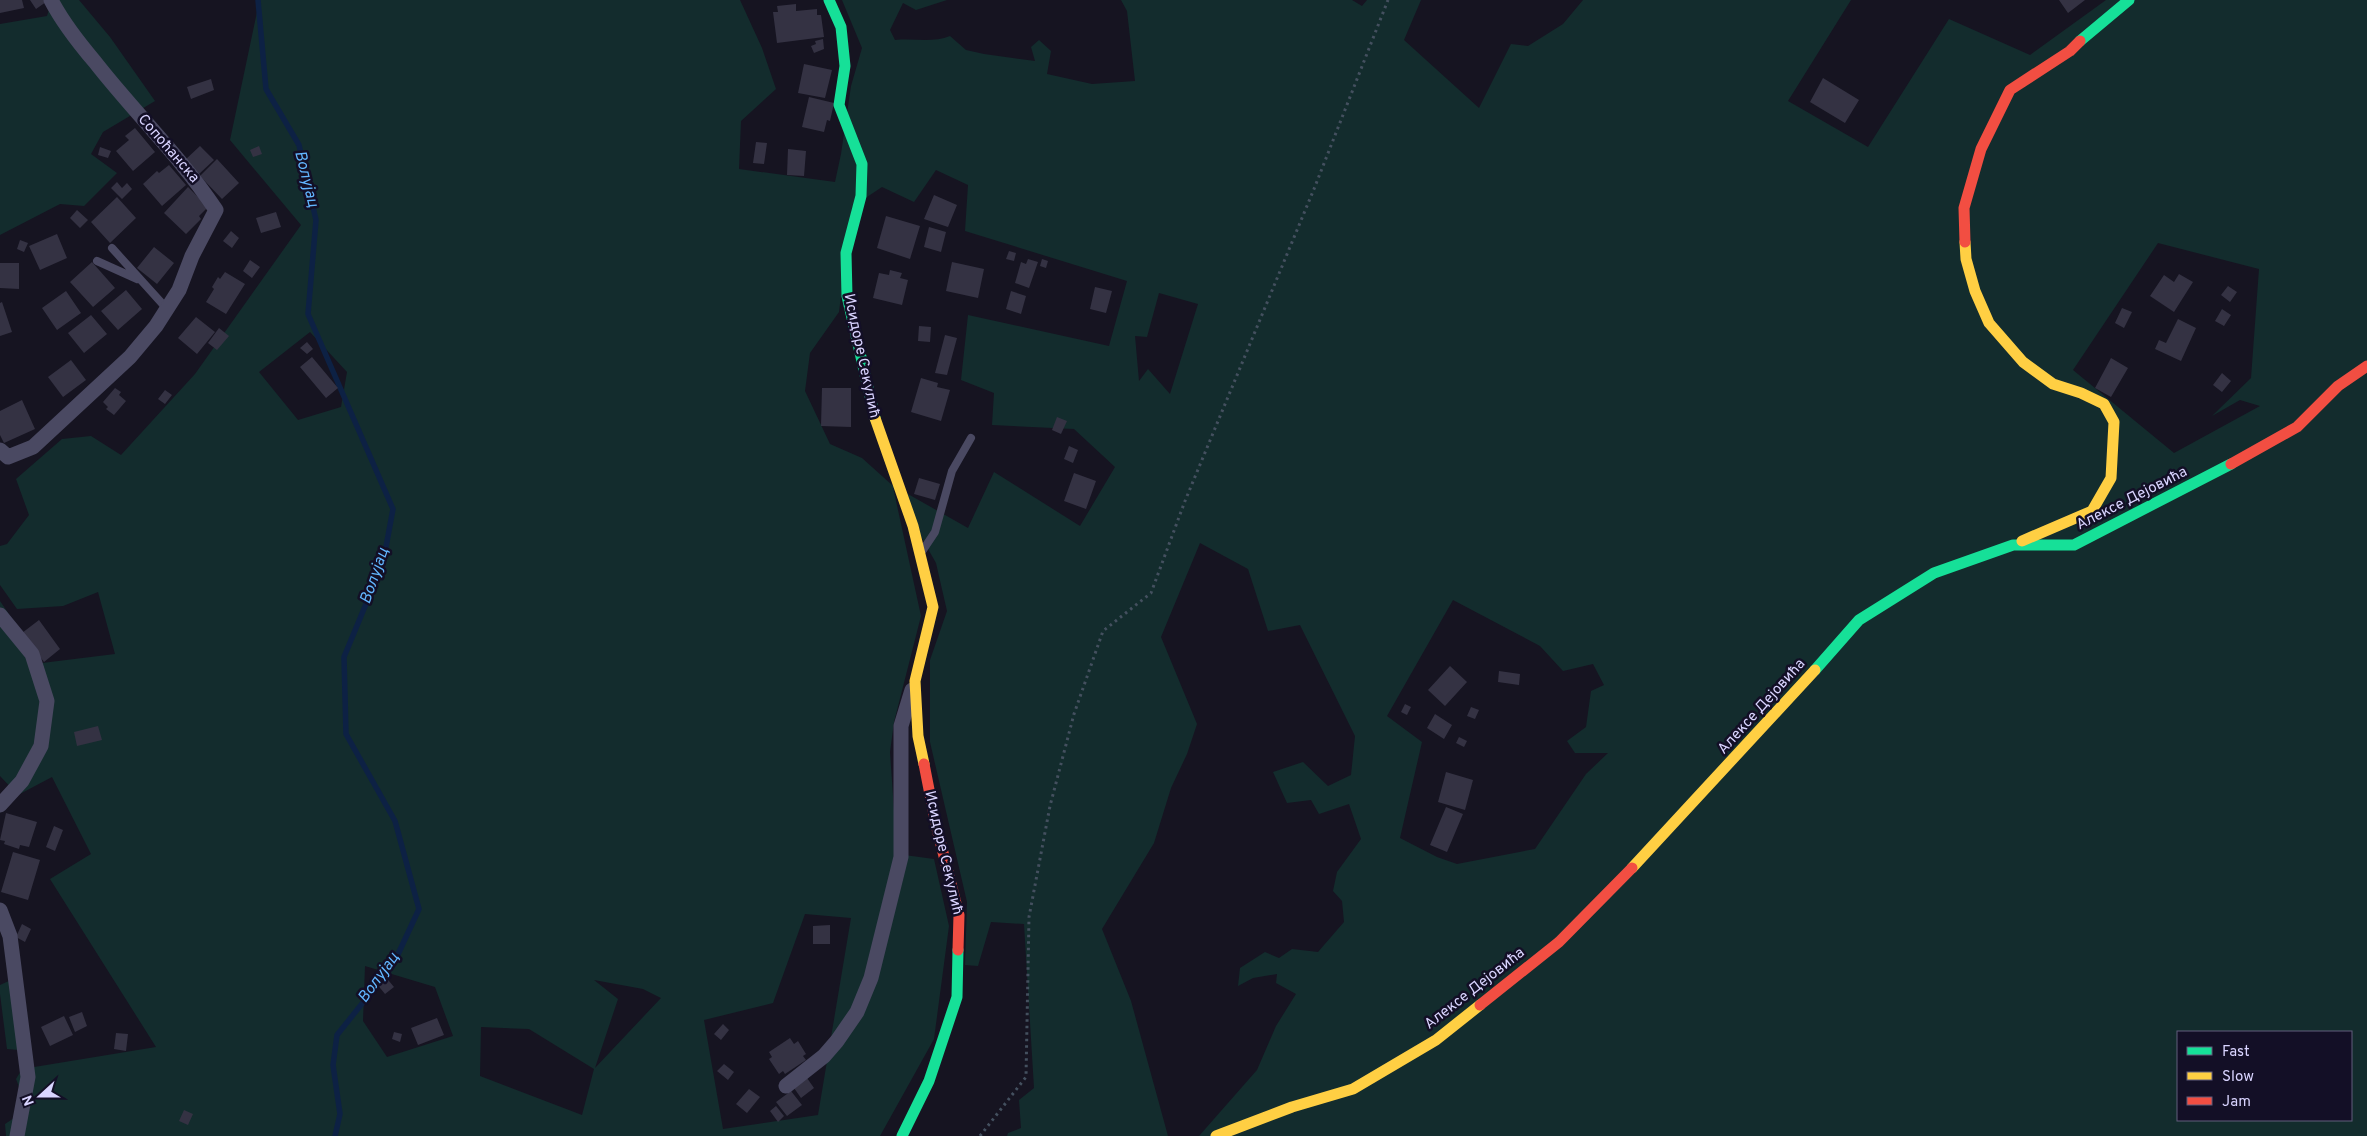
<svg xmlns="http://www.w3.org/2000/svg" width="2367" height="1136" viewBox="0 0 2367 1136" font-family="Overpass,sans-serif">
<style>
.green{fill:#132c2d;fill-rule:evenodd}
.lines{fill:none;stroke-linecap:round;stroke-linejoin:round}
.stream{stroke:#0d2144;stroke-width:5.5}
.building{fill:#343243}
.path{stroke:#44505f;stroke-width:3;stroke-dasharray:2.5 4;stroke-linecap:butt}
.lane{stroke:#4a4962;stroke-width:8}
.street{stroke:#4a4962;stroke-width:15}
.fast{stroke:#16e098;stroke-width:11}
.slow{stroke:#ffcf43;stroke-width:11}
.jam{stroke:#f24e42;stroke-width:11}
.labels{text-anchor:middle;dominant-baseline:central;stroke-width:5;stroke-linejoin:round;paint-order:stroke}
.street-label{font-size:15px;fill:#d9d4ff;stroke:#130f26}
.water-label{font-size:16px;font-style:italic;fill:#62b6ff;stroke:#130f26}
</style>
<rect width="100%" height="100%" fill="#161421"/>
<path class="green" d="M52,0h27l31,37 45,64 -52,31 -12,22 26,19 -33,33 -24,-2 -60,31v-211l47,-8z
M257,0h483l22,48 14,41 -35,32 -2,48 96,13 6,-28 10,-68 11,-38 -20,-48h105l-31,10 -13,-7 -13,27 5,10c19,-2 38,3 55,-4l16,14 18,4 51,7 -4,-14 8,-7 12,11 -4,23 45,10 43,-3 -8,-70 -6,-11h231l10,6 5,-6h54l-17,40 75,68 32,-64 17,2 35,-22 20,-24h268l-63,101 80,46 81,-128 81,36 76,-55h261v1136h-1168l58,-66 19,-44 20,-32 -20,-11 1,-9 -24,4 -15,8 2,-18 25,-16 14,6 13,-9 26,3 26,-30 -2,-21 -9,-10 4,-19 24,-33 -12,-35 -30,10 -8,-14 -24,3 -14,-31 30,-10 25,24 23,-11 4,-39 -55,-111 -32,6 -20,-62 -48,-26 -39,94 36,87 -10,30 -16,34 -17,55 -52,86 29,72 37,135h-161l1,-3 13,-5 -2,-28 15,-12 -10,-164 -33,-2 -13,44 -13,-1 2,-63 -37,-160v-82l17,-49 -11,-48 -43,-76 28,129 -27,106 -4,30 7,102 37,5 15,67 -15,113 -54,97h-874l-1,-12 9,-6 7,-26 -5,-13 6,-10 134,-22 -106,-168 41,-25 -39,-77 -34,18 -18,-19v-175l42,62 73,-9 -17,-62 -35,14 -46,3 -17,-24v-39l7,-2 22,-29 -13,-36 46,-40 29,-3 30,19 74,-81 106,-149 -71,-85 27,-128zM936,170l32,15 -3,46 162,50 -18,65 -141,-31 -7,65 33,13 -2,32 82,4 41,38 -35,59 -86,-54 -26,56 -76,-43 -30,-27 -32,-14 -25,-53 5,-38 29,-41 13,-105 30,-20 32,15zM2158,243l101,26 -8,109 -39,38 28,-16 20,6 -86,47 -101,-83zM1159,293l39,11 -28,90 -22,-25 -9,12 -4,-45 12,1zM310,332l37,40 -6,35 -43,13 -39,-48zM1453,600l87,46 23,25 30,-7 11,21 -13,6 -5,36 -19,14 8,12h33l-22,21 -51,75 -78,15 -20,-7 -37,-19 22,-96 -35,-26zM805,914l46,4 -33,197 -95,14 -19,-109 69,-17zM365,966l70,21 18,49 -66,21 -24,-36zM594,980l49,9 18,9 -66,70 23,-69zM481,1027l48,2 65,40 -12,46 -102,-39zM2178,1032h173v88h-173z
M11,980l8,70 -12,-1 -7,-55v-9z"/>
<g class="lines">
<path class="stream" d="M258,0l8,89 33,56 17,75 -8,94 85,195 -10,54 -39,94 2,77 49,87 24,88 -26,56 -56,70 -4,30 7,49 -5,22"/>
</g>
<path class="building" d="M0,0h22l2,8 -24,5z
M30,0h15l1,2 -10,7z
M2059,0h26l-17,13z
M796,4v7l21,-2v6h4l3,22 -47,6 -4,-31h5l-1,-6z
M823,39l1,10 -10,4 -3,-7 5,-2 -1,-3z
M804,64l28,6 -7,28 -27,-5z
M1823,78l36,22 -14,23 -35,-21z
M211,79l3,11 -23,9 -4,-12z
M809,97l25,6 -4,18 -3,-1 -3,12 -22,-5z
M135,128l20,24 -22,19 -17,-20 13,-11 -4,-4z
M756,142l11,1 -3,21 -11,-1z
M200,146l14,14 -15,14 -14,-14z
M259,146l3,8 -9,3 -3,-7z
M100,147l11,4 -3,7 -10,-3z
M788,149l18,2 -2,25 -17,-1z
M217,159l22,24 -17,16 -22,-23z
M169,165l17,20 -24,21 -19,-22 14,-13 2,2z
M117,182l5,6 5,-5 5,6 -10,10 -11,-11z
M188,187l20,20 -9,9 2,3 -15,15 -22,-21z
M934,195l23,10 -9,22 -24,-8z
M117,197l19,21 -26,25 -19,-21z
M77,210l11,10 -8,8 -10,-10z
M276,212l5,15 -20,6 -5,-15z
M886,216l34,10 -10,33 -33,-11z
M929,227l17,5 -5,20 -17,-5z
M231,231l8,7 -7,10 -9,-7z
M57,234l10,24 -27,12 -11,-24z
M20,240l8,3 -4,9 -7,-3z
M154,247l20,16 -17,21 -20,-16z
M1009,251l7,2 -2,8 -8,-2z
M1028,259l10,3 -9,26 -14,-5 6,-21 5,2z
M1042,259l6,2 -2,7 -6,-2z
M250,260l10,7 -8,11 -9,-7z
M92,262l23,26 -22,19 -23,-25z
M952,262l32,7 -6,29 -32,-7z
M0,263h19v26l-19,-1z
M890,270l12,3 -2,5 8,2 -6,25 -29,-7 6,-25 10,2z
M225,272l20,12 -19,30 -20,-12 8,-13 -2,-2 6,-10 2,2z
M2179,274l14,8 -19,30 -24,-16 14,-21 10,7z
M2228,286l9,6 -7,10 -9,-7z
M1095,287l17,4 -6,22 -16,-4z
M126,290l16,19 -24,21 -17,-19z
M66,291l15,22 -24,17 -15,-22z
M1011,291l15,5 -5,18 -15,-5z
M2,302l10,30 -12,4v-33z
M2122,308l10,4 -8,16 -9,-5z
M2222,309l9,6 -7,11 -9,-5z
M91,315l16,19 -23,19 -16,-20z
M196,317l19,15 -18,22 -19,-16z
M2178,319l18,9 -15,33 -26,-12 4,-9 7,3z
M919,326l12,1 -1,15 -12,-1z
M219,328l10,8 -12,14 -9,-7z
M945,335l12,3 -10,37 -12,-2z
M307,342l6,7 -6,5 -7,-6z
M312,357l26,31 -12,10 -26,-31z
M2111,358l17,10 -17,29 -16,-9z
M71,360l15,20 -23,17 -15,-20z
M2222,373l9,8 -9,11 -9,-7z
M921,378l17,5 -1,4 13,3 -9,31 -30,-9z
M115,388l6,4 -2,3 7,6 -12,14 -8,-6 2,-2 -5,-5z
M822,388h29v39l-30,-1z
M165,390l7,5 -7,9 -7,-5z
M22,400l13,29 -31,14 -4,-8v-24z
M1057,417l10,4 -6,13 -9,-4z
M1069,446l9,4 -5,13 -9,-4z
M1074,473l22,8 -10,28 -22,-8z
M919,478l21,6 -5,16 -21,-6z
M39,620l21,29 -16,13 -22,-29z
M1450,666l17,16 -22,24 -17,-16z
M1499,671l21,3 -1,11 -21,-3z
M1405,704l6,3 -4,8 -6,-3z
M1471,707l8,3 -4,9 -8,-3z
M1435,714l17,11 -8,14 -17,-11z
M98,726l4,14 -25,6 -3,-14z
M1459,737l8,4 -3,6 -8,-4z
M1446,772l27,8 -8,30 -27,-8z
M1446,807l17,7 -16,38 -17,-7z
M6,813l31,9 -8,25 -9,-2 -1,4 -15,-5 1,-3 -5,-1z
M54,826l9,4 -8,21 -9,-4z
M13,852l27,8 -12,40 -27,-8z
M22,924l9,5 -6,13 -9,-5z
M830,925v19h-17v-18z
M384,975l10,12 -9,7 -9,-11z
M82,1012l5,14 -12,6 -6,-15z
M64,1016l9,19 -23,11 -9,-19z
M437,1018l7,17 -26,10 -7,-17z
M723,1024l6,6 -8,10 -7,-6z
M394,1032l8,2 -2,8 -8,-3z
M116,1033l12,1 -2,17 -12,-2z
M790,1038l4,6 4,-3 8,13 -3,2 3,4 -21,14 -2,-3 -4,3 -10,-15 3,-2 -3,-5z
M724,1064l10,8 -6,8 -11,-9z
M807,1078l7,10 -13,10 -7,-10z
M749,1089l11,8 -13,16 -11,-9z
M791,1091l11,14 -15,11 -11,-14z
M776,1106l8,10 -6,6 -8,-11z
M184,1110l9,4 -5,11 -9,-4z"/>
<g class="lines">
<path class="path" d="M980,1136l46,-59 3,-160 21,-111 24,-92 29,-83 48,-38 34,-92 129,-312 74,-189"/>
<path class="lane" d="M112,248l56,62
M97,261l40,18
M923,550l12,-18 17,-61 19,-33"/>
<path class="street" d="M0,450l8,7 25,-10 97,-90 26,-31 23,-36 13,-34 24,-46c-35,-53 -82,-98 -121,-148 -17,-20 -32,-39 -44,-62
M0,615l32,39 15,47 -6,45 -19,35 -22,24
M0,910l10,26 18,141 -11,59
M786,1086l38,-30 13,-15 20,-29 14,-34 30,-121v-131l11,-36"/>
<path class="fast" d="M829,0l12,27 4,39 -6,39 23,59 -1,32 -15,57 1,43 28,122
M2080,41l49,-41
M1815,670l44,-50 75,-47 79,-28h61l157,-81
M902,1136l27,-55 28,-84 1,-47"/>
<path class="slow" d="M1965,242l1,17 9,32 14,32 34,39 30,22 28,9 23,11 10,18 -3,56 -19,33 -70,30
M875,418l38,108 20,81 -18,74 3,55 6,28
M1632,868l183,-198
M1216,1136l76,-29 61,-18 83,-49 44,-35"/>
<path class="jam" d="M1965,242l-1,-34 17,-59 29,-59 60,-39 10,-10
M2231,464l66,-37 41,-41 29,-20
M924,764l12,61 23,90 -1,35
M1480,1005l79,-63 73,-74"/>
</g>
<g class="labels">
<g class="street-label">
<text transform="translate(168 149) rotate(49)">Сопоћанска</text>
<text transform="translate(861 356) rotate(78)">Исидоре Секулић</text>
<text transform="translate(2132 499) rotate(-27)">Алексе Дејовића</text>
<text transform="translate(1762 707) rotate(-48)">Алексе Дејовића</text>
<text transform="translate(943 853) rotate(77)">Исидоре Секулић</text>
<text transform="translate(1475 989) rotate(-38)">Алексе Дејовића</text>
</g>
<g class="water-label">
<text transform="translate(306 179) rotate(76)">Волујац</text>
<text transform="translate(375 576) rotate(-71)">Волујац</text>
<text transform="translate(379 978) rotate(-54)">Волујац</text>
</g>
</g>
<rect x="2177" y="1031" width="175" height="90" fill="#130f26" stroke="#625e7d"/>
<rect x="2187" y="1047" width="25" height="8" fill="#16e098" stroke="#625e7d"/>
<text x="2222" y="1056" font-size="15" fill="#d9d4ff">Fast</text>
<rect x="2187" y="1072" width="25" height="8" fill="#ffcf43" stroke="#625e7d"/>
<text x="2222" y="1081" font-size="15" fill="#d9d4ff">Slow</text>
<rect x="2187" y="1097" width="25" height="8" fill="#f24e42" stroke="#625e7d"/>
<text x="2222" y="1106" font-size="15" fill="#d9d4ff">Jam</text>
<g transform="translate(40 1096) rotate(249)" stroke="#130f26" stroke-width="4" paint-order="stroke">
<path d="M0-4L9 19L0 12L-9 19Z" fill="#d9d4ff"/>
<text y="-8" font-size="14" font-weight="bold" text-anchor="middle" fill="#d9d4ff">N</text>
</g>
</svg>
